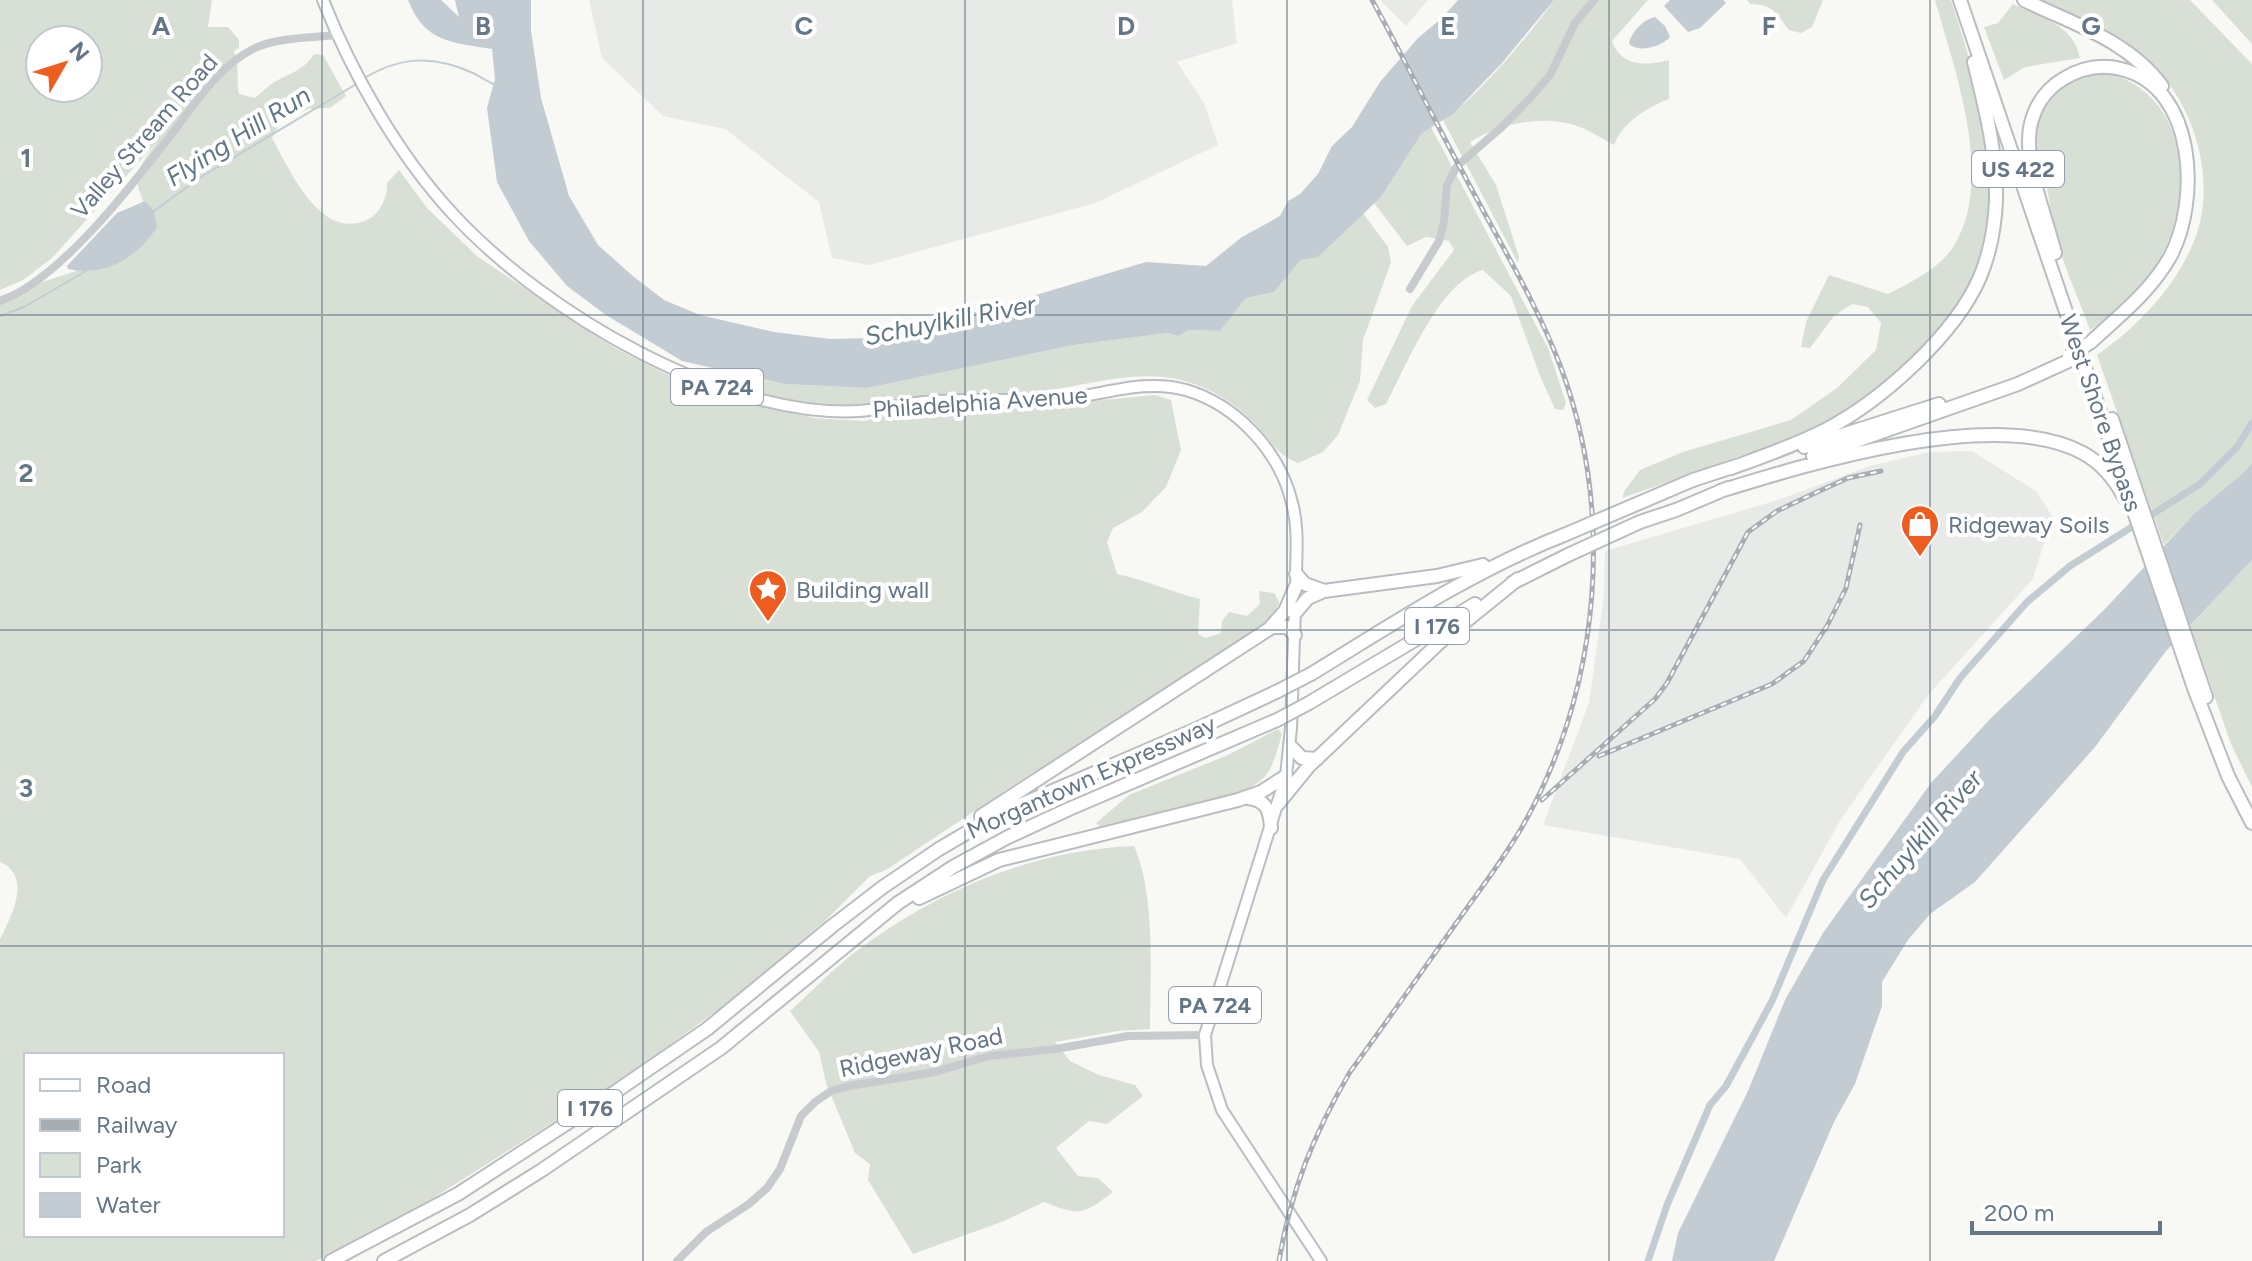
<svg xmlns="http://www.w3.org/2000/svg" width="2252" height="1261" viewBox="0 0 2252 1261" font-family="Figtree,sans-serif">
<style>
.built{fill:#e8eae8}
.green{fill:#d8e0d5;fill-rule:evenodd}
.water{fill:#c2ccd2}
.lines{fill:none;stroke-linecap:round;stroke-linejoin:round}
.stream{stroke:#c2ccd2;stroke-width:2}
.canal{stroke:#c2ccd2;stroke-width:7}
.major-casing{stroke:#babec2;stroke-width:14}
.highway-casing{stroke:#b9bdc0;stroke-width:16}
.minor{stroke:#c7cbce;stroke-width:8}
.major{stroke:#fff;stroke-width:10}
.highway{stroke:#fff;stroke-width:12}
.rail-casing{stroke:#a7adb3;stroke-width:5}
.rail{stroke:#fff;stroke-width:2;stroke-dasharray:6;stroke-linecap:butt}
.highway-bridge-casing{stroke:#b9bdc0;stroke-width:16;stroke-linecap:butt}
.highway-bridge{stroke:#fff;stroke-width:12}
.grid{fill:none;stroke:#657687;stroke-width:2;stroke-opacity:0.55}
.labels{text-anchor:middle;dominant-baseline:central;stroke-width:8;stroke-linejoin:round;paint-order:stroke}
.shield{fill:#fff;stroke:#939fab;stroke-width:2}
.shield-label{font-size:22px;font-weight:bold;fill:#657687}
.street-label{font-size:24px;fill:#657687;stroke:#fff}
.poi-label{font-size:24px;fill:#657687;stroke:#fff;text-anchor:start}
.water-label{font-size:26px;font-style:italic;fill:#617783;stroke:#fff}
.grid-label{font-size:26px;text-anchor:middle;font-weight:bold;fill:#657687;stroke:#fff;stroke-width:8;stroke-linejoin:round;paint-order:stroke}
</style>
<rect width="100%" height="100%" fill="#f8f8f5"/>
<path class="built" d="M589,0h643l5,43 -60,19 28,43 13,40 -123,58 -226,62 -37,-7 -13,-56 -94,-73 -62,-13 -61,-58z
M1380,0h48l-22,26z
M1972,451l65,41 15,24 -19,63 -105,116 -87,124 -55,99 -46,-59 -197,-34 46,-122 15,-108 1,-44 173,-51 92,-34 60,-14z"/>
<path class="green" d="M0,0h212l-4,27h20l11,13v8l-5,3c6,14 2,28 5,43l16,4c7,-6 14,-13 21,-17 15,-8 29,-12 38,-27l9,1 23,41 -16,12 -22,1 -28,13 -8,16c18,32 48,103 95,82 13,-6 21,-24 20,-37l12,-13 28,38 51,49 137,91 49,25 51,21 99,24 50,3 43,-10 42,-5 58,3 148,-14 16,5 10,50 -15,37 -24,25 -29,16 -6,14 10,32c29,6 54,18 83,25l-2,35 7,4 16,-5 1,-12 7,-9 18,4 13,-12 -1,-13 15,2 5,9 -5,13 -14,12 -251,161 -123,82 -16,6 -44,44 -86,74 -112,81 -222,140 -90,46h-316v-322c11,-22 33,-63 0,-77v-566l88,-29 63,-49c-19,-41 -20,-41 7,-77l-106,117 -29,22 -23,10zM40,40h48v48h-48zM26,1055h256v180h-256z
M1554,0h94l-36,41c9,26 35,25 57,19v39c-23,9 -46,23 -55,46 -13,-7 -26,-16 -40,-20 -34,-10 -75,-1 -104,17l26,43 23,72 -1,6 -75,-143c30,-18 91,-90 111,-120z
M1747,0h76l-11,27 -11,6 -12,-3c-13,-17 -16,-26 -39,-26z
M1935,0h16c29,90 63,200 16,289 -10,19 -27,36 -41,53 -34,39 -79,73 -126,93 -20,9 -42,15 -63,22 -38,14 -76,28 -115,41l3,-8 15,-20 43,-18 108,-32 46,-32 39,-38 5,-27 -13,-16 -16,-3 -18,12 -24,32 -9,-1 5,-25 23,-47 59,19c25,-13 55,-27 68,-52 38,-68 -2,-173 -21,-242z
M2038,0h152l62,64v399l-10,12 -48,39 -30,31 -67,-190c40,-28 75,-64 95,-109 29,-65 1,-149 -51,-193 -29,-25 -68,-38 -103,-53z
M2212,0h40v44z
M2013,4c27,12 61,21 67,54l-55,9 -21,13 -20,-53 14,-4z
M2108,73c87,24 87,134 45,198 -15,24 -39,44 -63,59 -11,-31 -26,-62 -34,-93 -4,-16 -6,-33 -9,-49 -3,-12 -9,-23 -11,-35 -7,-47 29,-78 72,-80z
M1431,127l117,221 18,55 -3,7 -8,-1 -15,-33 -29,-80 -28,-26c-44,12 -76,95 -97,134l-11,4 -8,-8 45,-94 42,-56 -5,-9 -23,-4 -19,9 -33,-43 7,-6 41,-64z
M1363,213l25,34 3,15 -28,78 -3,41 -22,54 -15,17 -25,11c-24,-9 -30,-28 -48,-44 -17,-17 -39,-30 -62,-37 -50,-15 -100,4 -150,10 -33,4 -68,2 -102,4 -38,3 -77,14 -115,10 -32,-4 -64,-14 -95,-21l5,-12 53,11 83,4 207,-43 94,-12 10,3 11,-6 31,1 26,-33 28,-6 27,-32 45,-30z
M2252,560v227l-21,-43 -41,-118z
M1278,729l4,5c-4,14 -7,29 -16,41 -21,28 -127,44 -164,53l-6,-5 33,-28 99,-40z
M1134,846c22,49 16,129 16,183l-32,2 -63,11 15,19 29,14 36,10 8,11 -36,28 -18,-3 -33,27 22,28 20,2 15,14c-30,23 -34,24 -69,10l-40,19 -91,33 -45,-74 2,-16 -15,-11 -29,-70 -7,-31 -29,-41c18,-16 35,-34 54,-50 83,-66 184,-111 290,-115z"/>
<path class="water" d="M408,0h33l18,17 -4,-17h76v31l10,67 28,98 29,49 36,32 30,23 36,15 74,17 56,7 47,-1 122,-32 147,-44 60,4 36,-29 38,-21 8,-15 12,-7 18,-20 14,-28 20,-19 28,-45 38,-44 24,-20 16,-18h96l-52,63 -49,51 -31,19 -41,64 -63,60 -17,3 -27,32 -28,6 -26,33 -31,-1 -11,6 -10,-3 -94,12 -207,43 -83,-4 -102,-23 -76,-46 -39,-29 -38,-45 -32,-59 -10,-74 8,-29 -3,-30c-41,-7 -67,-6 -84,-49z
M1670,0h53l3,3 -26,25 -12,4 -24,-26z
M1655,17l10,9 5,11c-9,10 -31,16 -41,7 2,-12 15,-25 26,-27z
M145,201l9,10 3,16c-20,31 -52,50 -89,42l-1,-3 50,-53z
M2252,463v97l-86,91 -71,96 -120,135 -45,32 -22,26 -26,42v24l-27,78 -21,38 -60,139h-102l6,-28 70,-142 37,-91 38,-67 108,-150 61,-66 112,-107 90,-96 47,-39z"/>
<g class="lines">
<path class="stream" d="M363,79c37,-23 70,-24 110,-6 8,4 15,9 23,12
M154,211l47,-34 157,-94
M0,316l24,-9 62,-36"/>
<path class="canal" d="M1648,1261l19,-56 43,-100 16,-19 46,-85 51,-121 80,-128 32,-36 25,-38 67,-76 43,-36 130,-82 37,-37 15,-24"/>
<g class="major-casing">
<path id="major" d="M323,0c29,74 76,156 130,214 90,98 271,205 407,197 26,-2 51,-9 77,-10 40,-3 82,1 122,-2 43,-3 84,-21 127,-9 51,15 94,62 106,113 7,25 4,51 4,77
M1295,608l-4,120 -5,48 -81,259 2,30 15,45 99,151"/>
</g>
<g class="highway-casing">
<path id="highway" d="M1960,0l234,688 34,88 24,47
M2024,0c49,24 104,40 138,86
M2055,253c-9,-36 -31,-89 -25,-125 4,-21 15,-38 33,-49 18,-11 38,-15 58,-10 76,18 79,133 49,188 -20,35 -50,58 -79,85
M2112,419l94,278
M1804,447l135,-43
M1813,456l205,-72 57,-26
M1731,468c33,-12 65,-23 96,-39 55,-29 128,-94 153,-152 10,-24 15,-51 16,-77 1,-47 -11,-93 -22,-138
M1693,480l43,-14
M1720,491c91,-28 276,-85 363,-38 18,10 32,27 41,44
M1676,510l52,-22
M1296,574l9,10 19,7
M1512,583l56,-28
M1295,613l13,-15 16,-7 113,-15 46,-11
M1272,627h15l8,8
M1311,674c82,-50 163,-104 253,-139
M1309,703l166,-99
M1290,746l12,12 15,1
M1248,798c19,2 22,13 23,30
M1278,804l31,-38 131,-124 78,-63
M981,816l288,-187 16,-18 11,-25
M919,898l80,-38 239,-60 23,-8 25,-16
M331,1261l127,-67 157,-102 92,-63 124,-102 52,-40 56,-38 58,-34 202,-87 79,-37
M384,1261l86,-46 72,-45 179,-122 177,-145 55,-36 55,-30 61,-28 208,-89"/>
</g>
<path class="minor" d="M1410,289l29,-48 5,-19 3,-37 10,-19 46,-40 29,-30 18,-21 25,-52 19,-23
M0,301c61,-21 137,-122 177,-174 21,-28 44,-62 76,-78 25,-12 57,-11 84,-14
M677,1261l29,-29 43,-28 18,-16 13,-19 21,-53 14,-14 16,-11 18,-5 86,-14 54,-16 67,-7 72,-13 77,-1"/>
<use href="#major" class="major"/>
<use href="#highway" class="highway"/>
<g class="rail-casing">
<path id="rail" d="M1599,756l173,-72 32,-23 23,-35 19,-38 14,-63
M1542,800l113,-101 12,-16 81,-151 29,-21 38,-18 33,-15 33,-7
M1279,1261c12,-72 35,-127 71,-189 38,-52 75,-105 112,-157 22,-31 46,-62 64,-95 75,-137 89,-309 34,-455 -26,-68 -65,-130 -98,-194 -31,-57 -59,-115 -90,-171"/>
</g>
<use href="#rail" class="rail"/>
<g class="highway-bridge-casing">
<path id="highway-bridge" d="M2069,356l22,-14
M1564,535l129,-55
M1568,555l72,-33 36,-12
M1278,691l33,-17
M1277,720l32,-17"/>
</g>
<use href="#highway-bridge" class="highway-bridge"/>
</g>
<path class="grid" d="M322,0v1261M643,0v1261M965,0v1261M1287,0v1261M1609,0v1261M1930,0v1261M0,315h2252M0,630h2252M0,946h2252"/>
<defs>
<g id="shop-pin" transform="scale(2)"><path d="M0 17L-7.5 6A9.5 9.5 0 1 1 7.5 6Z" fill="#ed5d1f" stroke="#fff"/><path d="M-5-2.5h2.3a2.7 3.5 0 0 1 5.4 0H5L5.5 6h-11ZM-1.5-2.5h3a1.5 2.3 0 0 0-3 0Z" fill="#fff"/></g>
<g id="sight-pin" transform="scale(2)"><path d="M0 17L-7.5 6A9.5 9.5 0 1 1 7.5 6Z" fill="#ed5d1f" stroke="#fff"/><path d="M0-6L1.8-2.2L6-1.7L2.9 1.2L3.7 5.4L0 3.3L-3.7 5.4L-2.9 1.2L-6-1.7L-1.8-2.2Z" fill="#fff"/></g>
</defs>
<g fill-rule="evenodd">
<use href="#shop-pin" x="1920" y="524"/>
<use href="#sight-pin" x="768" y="589"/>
</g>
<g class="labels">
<g class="shield">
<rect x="1972" y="151" width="92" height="36" rx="6"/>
<rect x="671" y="369" width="92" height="36" rx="6"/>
<rect x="1405" y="608" width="64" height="36" rx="6"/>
<rect x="1169" y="987" width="92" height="36" rx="6"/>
<rect x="558" y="1090" width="64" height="36" rx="6"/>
</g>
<g class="shield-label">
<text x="2018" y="169">US 422</text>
<text x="717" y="387">PA 724</text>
<text x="1437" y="626">I 176</text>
<text x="1215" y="1005">PA 724</text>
<text x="590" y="1108">I 176</text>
</g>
<g class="street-label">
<text transform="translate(144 136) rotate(-49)">Valley Stream Road</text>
<text transform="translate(980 402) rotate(-4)">Philadelphia Avenue</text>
<text transform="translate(2101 413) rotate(71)">West Shore Bypass</text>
<text transform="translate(1091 777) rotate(-24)">Morgantown Expressway</text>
<text transform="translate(921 1052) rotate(-12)">Ridgeway Road</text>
</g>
<g class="poi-label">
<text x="1948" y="524">Ridgeway Soils</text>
<text x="796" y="589">Building wall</text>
</g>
<g class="water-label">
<text transform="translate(238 136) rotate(-32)">Flying Hill Run</text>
<text transform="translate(950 320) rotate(-11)">Schuylkill River</text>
<text transform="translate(1920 839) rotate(-49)">Schuylkill River</text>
</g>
</g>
<g class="grid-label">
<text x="161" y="35">A</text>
<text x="483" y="35">B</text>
<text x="804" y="35">C</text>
<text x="1126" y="35">D</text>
<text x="1448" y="35">E</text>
<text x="1769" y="35">F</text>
<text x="2091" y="35">G</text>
<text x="26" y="167">1</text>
<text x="26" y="482">2</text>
<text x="26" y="797">3</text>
</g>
<rect x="24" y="1053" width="260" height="184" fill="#ffffff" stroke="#c1c8cf" stroke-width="2"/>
<rect x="40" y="1079" width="40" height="12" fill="#ffffff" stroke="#c1c8cf" stroke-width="2"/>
<text x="96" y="1093" font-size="24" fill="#657687">Road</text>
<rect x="40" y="1119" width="40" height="12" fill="#a7adb3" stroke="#c1c8cf" stroke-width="2"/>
<text x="96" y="1133" font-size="24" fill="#657687">Railway</text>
<rect x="40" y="1153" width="40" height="24" fill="#d8e0d5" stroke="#c1c8cf" stroke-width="2"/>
<text x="96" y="1173" font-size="24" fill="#657687">Park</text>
<rect x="40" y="1193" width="40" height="24" fill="#c2ccd2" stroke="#c1c8cf" stroke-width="2"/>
<text x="96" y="1213" font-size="24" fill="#657687">Water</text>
<g transform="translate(64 64) rotate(51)"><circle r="38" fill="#ffffff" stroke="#c1c8cf" stroke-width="2"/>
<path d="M0-6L14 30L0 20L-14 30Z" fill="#ed5d1f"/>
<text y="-12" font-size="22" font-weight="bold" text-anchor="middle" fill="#657687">N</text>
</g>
<path d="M1972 1221v12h188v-12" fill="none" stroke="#657687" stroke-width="4"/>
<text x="1984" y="1221" font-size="24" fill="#657687" stroke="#ffffff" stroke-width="6" paint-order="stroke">200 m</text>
</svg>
